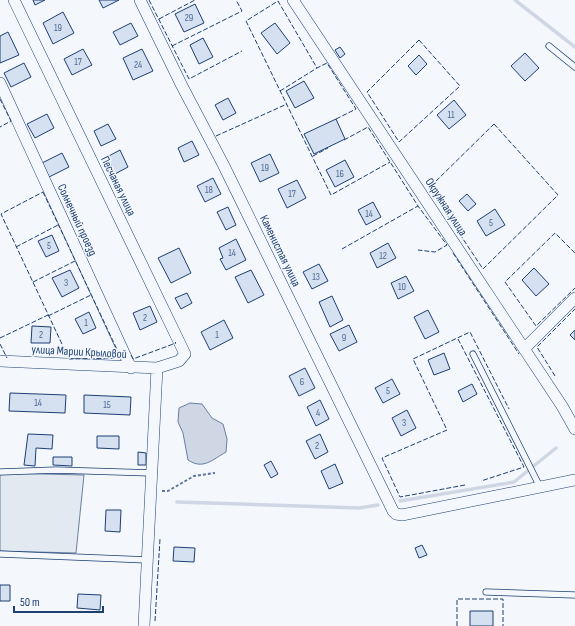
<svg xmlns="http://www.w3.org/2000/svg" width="575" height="626" viewBox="0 0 575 626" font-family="'Sofia Sans Condensed',sans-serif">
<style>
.green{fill:#e3e9f0;stroke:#687fa3}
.water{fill:#cfd7e4;stroke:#687fa3}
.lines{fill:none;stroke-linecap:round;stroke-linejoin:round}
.stream{stroke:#cfd7e4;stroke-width:3.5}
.building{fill:#d5e0f0;stroke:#1d3f73}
.lane-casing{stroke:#1d3f73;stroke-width:7}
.street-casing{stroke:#1d3f73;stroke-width:12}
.path{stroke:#5e769c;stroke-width:2;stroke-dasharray:3 2;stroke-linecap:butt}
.lane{stroke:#f4f7fb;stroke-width:5.5}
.street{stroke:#f4f7fb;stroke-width:11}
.fence{stroke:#1d3f73;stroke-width:1;stroke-dasharray:5 2;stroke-linecap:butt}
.labels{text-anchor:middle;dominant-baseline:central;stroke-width:3;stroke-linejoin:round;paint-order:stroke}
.number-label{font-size:10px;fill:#4b6792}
.street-label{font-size:12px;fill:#1d3f73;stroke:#f4f7fb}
</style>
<rect width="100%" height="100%" fill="#f4f7fb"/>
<path class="green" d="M3,473l81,2 -8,78 -76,-2v-77z"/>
<path class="water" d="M190,403l12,1 10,14 11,6 4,15 -1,13c-14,8 -23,18 -38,8l-5,-27 -5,-11 1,-14z"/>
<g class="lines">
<path class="stream" d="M515,0l60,47
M400,501l114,-19 42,-34
M177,502l182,6 19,-3"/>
</g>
<path class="building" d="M33,0h12l-10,5z
M99,0h20l-16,8z
M195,4l9,19 -20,9 -9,-18z
M63,12l11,21 -21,11 -10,-21z
M131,23l7,13 -18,9 -7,-13z
M275,23l15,20 -13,11 -16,-21z
M8,32l11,23 -19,8v-27z
M203,38l10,19 -14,7 -9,-19z
M340,47l5,7 -5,4 -5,-8z
M83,49l9,16 -20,10 -8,-16z
M142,49l11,22 -20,9 -10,-22z
M525,53l14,15 -14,13 -14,-15z
M419,55l8,9 -11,11 -8,-9z
M24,63l7,14 -20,10 -7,-14z
M304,81l10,17 -19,10 -9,-17z
M228,98l8,15 -13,7 -8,-15z
M454,100l12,15 -17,14 -12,-14z
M47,114l7,14 -19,10 -8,-14z
M336,119l9,20 -31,15 -10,-20z
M108,124l8,15 -15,7 -7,-15z
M192,141l7,14 -15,7 -6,-14z
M120,150l8,17 -13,7 -8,-17z
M62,153l7,14 -20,10 -7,-14z
M270,154l9,19 -19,9 -9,-19z
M345,160l9,17 -19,10 -9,-17z
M213,178l8,16 -16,8 -8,-16z
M297,180l9,18 -19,10 -9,-19z
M467,194l9,10 -8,7 -9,-10z
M373,202l8,15 -15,8 -8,-15z
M228,207l8,18 -10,5 -9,-18z
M495,209l10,16 -19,11 -9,-15z
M52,235l7,16 -13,6 -8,-16z
M236,239l10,21 -20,10 -6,-11 3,-1 -4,-10z
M388,243l8,15 -19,10 -7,-15z
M179,248l12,25 -20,10 -13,-25z
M319,264l9,17 -16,8 -9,-17z
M534,268l15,16 -13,12 -14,-16z
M70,270l9,18 -17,9 -10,-19z
M251,270l13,25 -16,8 -13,-26z
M406,276l8,15 -16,8 -7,-16z
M187,293l5,10 -11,6 -6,-11z
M332,296l11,24 -13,7 -11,-25z
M150,306l7,16 -17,8 -7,-17z
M428,310l11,22 -14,7 -11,-22z
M89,312l7,16 -13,6 -8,-15z
M224,320l9,18 -23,12 -9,-18z
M349,325l8,17 -18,9 -9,-17z
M32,326l19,1 -1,16h-19z
M575,330v10l-5,-5z
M444,353l6,16 -16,6 -6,-15z
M305,368l10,20 -16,8 -10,-20z
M392,379l8,15 -17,9 -8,-15z
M472,384l5,10 -14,8 -5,-11z
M10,393l56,2 -1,18 -56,-2z
M84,395l47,2 -1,18 -46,-2z
M320,400l9,19 -13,7 -9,-19z
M407,410l9,18 -15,8 -9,-18z
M28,434l25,1 -1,14 -16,-1 -1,18 -11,-1z
M320,434l8,18 -13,7 -9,-18z
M97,436h22v13l-22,-1z
M138,452l8,1v12h-8z
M53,457h19v9l-19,-1z
M271,461l7,13 -7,4 -7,-13z
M335,464l8,19 -14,6 -8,-18z
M106,510h15l-1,22 -15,-1z
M422,545l5,10 -8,3 -4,-10z
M174,547l21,1 -1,14 -21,-1z
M0,585h10v16h-10z
M78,594l23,1 -1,15 -23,-2z
M470,611h23v15h-23z"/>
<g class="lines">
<g class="lane-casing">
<path id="lane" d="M549,46l26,21
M473,354l67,133
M0,472l56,-2 96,3
M0,554l148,6
M486,592l89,3"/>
</g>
<g class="street-casing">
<path id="street" d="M140,0l42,86 41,78 170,347 3,3 6,1 173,-35
M293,0l269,406 13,23
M0,83l131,285
M524,349l51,-51
M0,361l157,7 22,-7 6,-7 -171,-354
M144,626l13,-258"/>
</g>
<path class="path" d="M162,491h6l26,-15 21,-3"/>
<use href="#lane" class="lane"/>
<use href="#street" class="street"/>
<path class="fence" d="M149,0l40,79 53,-28
M159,19l36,-19
M419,40l41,46 -61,56 -32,-50z
M172,46l70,-35 -6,-11
M280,91l37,-23
M0,99l11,22 -11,6
M336,119l20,-10 -29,-46 -10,5 -39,-67 -32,20 85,174 59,-33
M494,124l64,71 -75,74 -54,-81z
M216,136l71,-32
M344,140l24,-13 50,79 29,39 -12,7 -17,-2
M313,156l15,-8
M43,192l78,166 -52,1 -68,-145z
M16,247l42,-22
M342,249l76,-43
M453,253l66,101
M575,253l-20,-20 -50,49 31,44 39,-38
M33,282l42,-21
M48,316l43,-21
M0,338l48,-23
M458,339l66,128 -43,14
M0,344l7,14
M131,355l2,4 43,-16 -1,-1
M555,376l-18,-29 38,-38
M465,485l-65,12 -18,-39 65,-28 -34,-71 57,-27 39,77
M155,621l5,-82
M457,626v-27h46v27"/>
</g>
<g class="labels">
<g class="number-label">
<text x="189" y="18">29</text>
<text x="58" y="28">19</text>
<text x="78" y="62">17</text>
<text x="138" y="65">24</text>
<text x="451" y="115">11</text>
<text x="265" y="168">19</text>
<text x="340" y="174">16</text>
<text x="209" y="190">18</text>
<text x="292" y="194">17</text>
<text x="369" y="214">14</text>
<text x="491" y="223">5</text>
<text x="49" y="246">5</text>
<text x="232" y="253">14</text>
<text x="383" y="256">12</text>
<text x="316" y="277">13</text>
<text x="66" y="283">3</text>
<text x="402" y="287">10</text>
<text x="145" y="318">2</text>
<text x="86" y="323">1</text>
<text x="41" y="335">2</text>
<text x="217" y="335">1</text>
<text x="344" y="338">9</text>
<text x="302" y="382">6</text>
<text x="388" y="391">5</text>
<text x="38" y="403">14</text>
<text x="107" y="405">15</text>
<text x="318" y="413">4</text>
<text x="404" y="423">3</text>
<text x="317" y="446">2</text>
</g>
<g class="street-label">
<text transform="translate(118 186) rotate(64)">Песчаная улица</text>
<text transform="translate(446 207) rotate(57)">Окружная улица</text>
<text transform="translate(77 220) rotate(65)">Солнечный проезд</text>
<text transform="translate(280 251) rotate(64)">Каменистая улица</text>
<text transform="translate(79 352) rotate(3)">улица Марии Крыловой</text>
</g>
</g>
<path d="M14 606v6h89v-6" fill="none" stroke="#1d3f73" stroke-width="2"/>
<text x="20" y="606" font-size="12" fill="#1d3f73" stroke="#f4f7fb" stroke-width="3" paint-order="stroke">50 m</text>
</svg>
